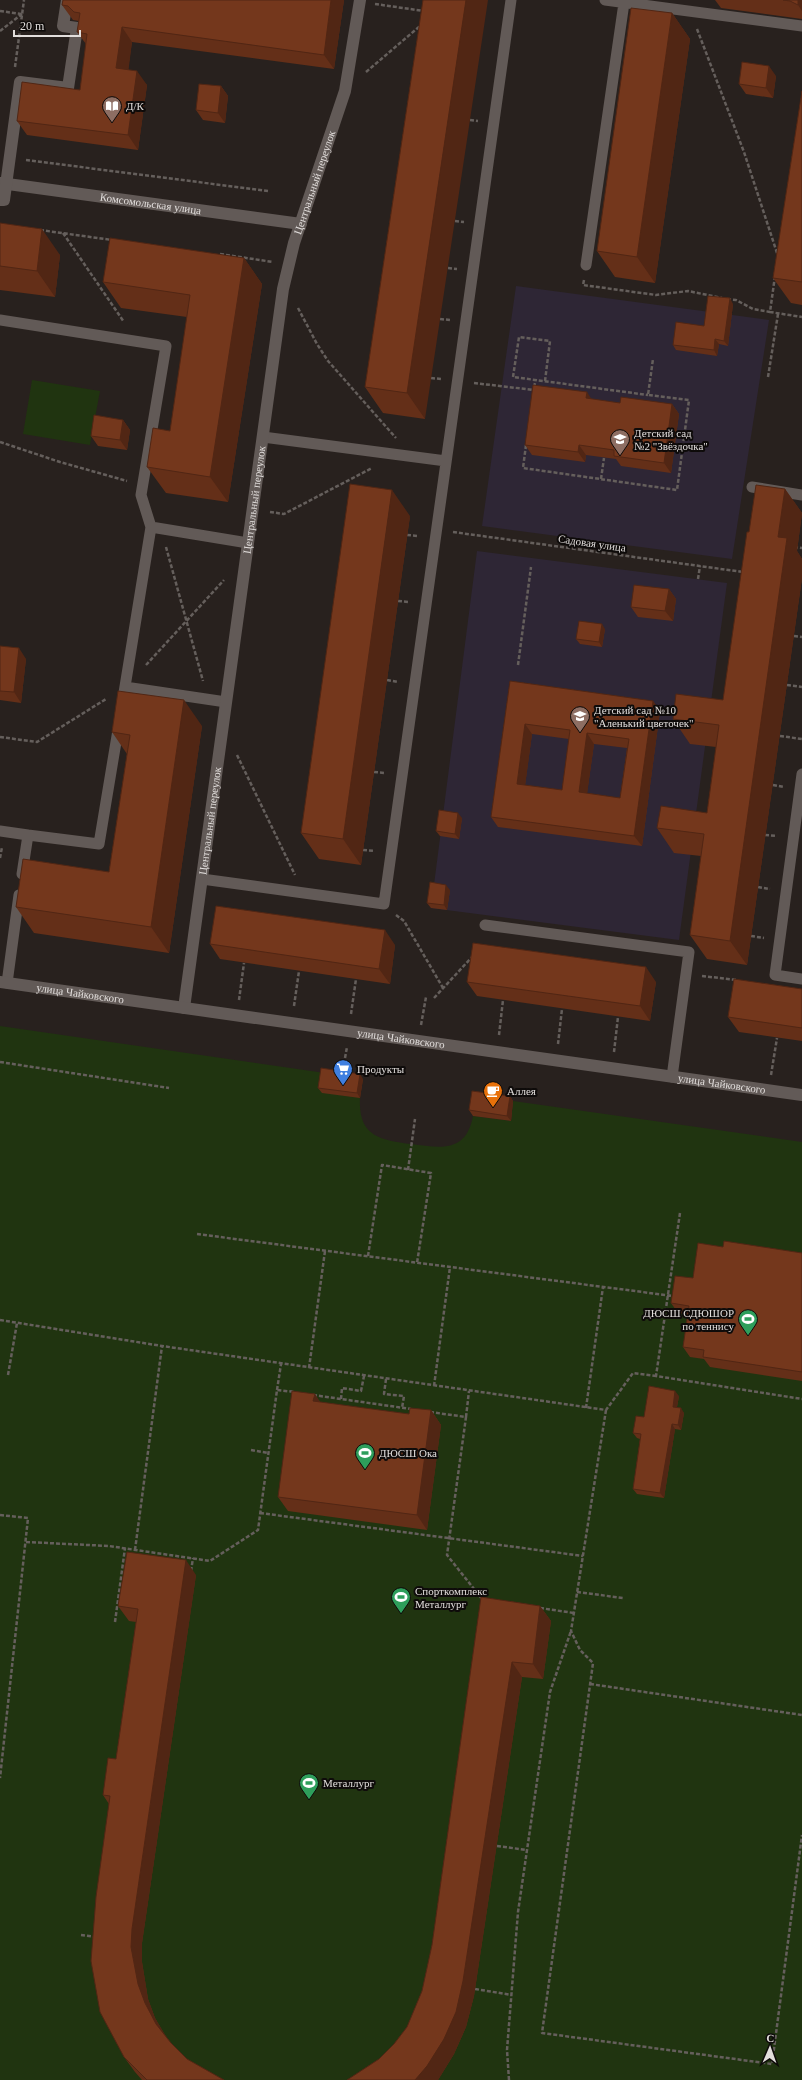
<svg xmlns="http://www.w3.org/2000/svg" width="802" height="2080" viewBox="0 0 802 2080" font-family="Georgia,serif">
<style>
.education{fill:#2e2635}
.green{fill:#203410}
.lines{fill:none;stroke-linecap:round;stroke-linejoin:round}
.path{stroke:#655f5c;stroke-width:2.5;stroke-dasharray:4 2;stroke-linecap:butt}
.lane{stroke:#625a57;stroke-width:11}
.street{stroke:#625a57;stroke-width:12}
.secondary{stroke:#625a57;stroke-width:12}
.wall{fill:#642f18;fill-rule:evenodd}
.shaded-wall{fill:#512614}
.building{fill:#74371c;stroke:#512614;fill-rule:evenodd}
.labels{text-anchor:middle;dominant-baseline:central;stroke-width:4;stroke-linejoin:round;paint-order:stroke}
.poi-label{font-size:11px;fill:#e2dedc;stroke:#0e0b0a;text-anchor:start}
.street-label{font-size:11px;fill:#e2dedc;stroke:#0e0b0a}
</style>
<rect width="100%" height="100%" fill="#28211e"/>
<path class="education" d="M516,286l253,34 -37,239 -250,-33z
M477,551l250,32 -48,357 -248,-32z"/>
<path class="green" d="M32,380l68,11 -10,54 -67,-11z
M0,1026l325,47 35,25c-2,38 20,42 51,46 30,4 55,9 62,-28l38,5 2,-20 289,41v938h-802z"/>
<g class="lines">
<path class="path" d="M375,4l49,7
M0,11l21,3
M697,29l47,123 34,104
M0,31l22,-17
M15,67l9,-67
M366,72l54,-46
M470,120l8,1
M26,160l242,31
M455,221l9,1
M40,230l72,10
M63,233l61,89
M220,254l53,8
M448,268l9,1
M775,276l-5,36 32,5
M584,280l-1,5 73,10 32,-4 34,7
M727,299l9,1 17,9 17,3
M298,308l19,36 11,17 68,77
M440,319l10,1
M768,377l10,-63
M431,378l10,1
M545,381l5,-40 -31,-4 -6,40 135,18
M474,383l60,7
M534,387l2,-8
M0,442l60,20 67,19
M526,445l-3,23 154,22 12,-90 -41,-5 5,-36
M601,479l3,-21
M270,512l14,2 88,-46
M453,532l290,40
M407,535l11,1
M166,547l37,134
M794,547l8,1
M698,579l2,-13
M398,601l11,1
M794,636l8,1
M146,665l78,-85
M518,665l13,-98
M387,680l11,2
M787,685l15,2
M780,736l22,3
M0,737l37,5 69,-43
M237,755l58,120
M374,772l11,1
M773,785l11,2
M765,835l12,1
M363,850l12,1
M0,858l2,-11
M758,887l12,2
M396,915l8,6 39,67
M751,936l13,2
M702,976l35,4
M434,998l38,-41
M239,1000l5,-37
M294,1006l5,-35
M351,1014l5,-35
M421,1025l5,-28
M499,1035l4,-35
M558,1044l4,-35
M614,1052l4,-35
M345,1058l2,-11
M0,1062l169,26
M771,1075l6,-37
M408,1170l7,-51
M680,1213l-24,163 146,23
M197,1234l476,62
M368,1256l14,-91 49,8 -14,90
M0,1320l162,26 444,64 27,-37 23,3
M309,1368l16,-117
M8,1375l9,-52
M386,1379l-2,15 20,2 -2,12
M434,1386l16,-119
M277,1390l4,-26
M313,1395l98,14
M341,1399l1,-11 19,3 3,-15
M586,1408l17,-121
M606,1410l-35,221 9,19 13,13 -51,370 230,31 30,-229
M430,1412l36,5 -19,138 35,44
M466,1417l3,-26
M251,1450l17,3
M260,1513l323,43
M0,1515l28,3 -28,260
M26,1542l83,4 101,15 48,-31 19,-140 18,2
M135,1550l27,-204
M191,1571l2,-13
M577,1592l46,6
M540,1608l34,5
M115,1622l10,-74
M590,1684l212,31
M497,1846l30,4
M81,1935l15,2
M475,1989l37,6
M509,2080l-2,-30 11,-138 32,-220 21,-61"/>
<path class="lane" d="M605,0l197,26
M586,265l38,-262
M0,320l166,26 -25,149 10,32 -29,178
M263,437l183,24
M752,487l50,8
M151,527l97,16
M125,687l101,15
M802,774l-27,201 27,4
M0,831l28,4
M22,874l6,-39 71,9 20,-120
M202,879l182,25 127,-904
M485,925l204,27 -17,125
M7,983l12,-88"/>
<g class="street">
<path id="s1" d="M0,183l301,41"/>
<path d="M0,200h4l16,-118 48,6 9,-60 -14,-2 4,-26"/>
<path id="s2" d="M184,1008l99,-719 11,-46 51,-152 15,-91"/>
</g>
<path class="secondary" id="s3" d="M0,982l802,113"/>
</g>
<path class="wall" d="M63,0h281l-10,69 -202,-27 -4,27 19,16 -9,65 -111,-15 -10,-14 63,-31 6,-46 -9,-12 2,-11 -6,-1 -11,-15z
M423,0l2,419 -42,-6 -18,-26z
M715,0h87v19l-81,-11z
M672,13l18,26 -35,244 -40,-6 -18,-26z
M776,76l-3,22 -27,-4 -7,-10z
M221,86l7,10 -3,27 -22,-3 -7,-10z
M802,91v214l-11,-2 -18,-25z
M0,223l60,32 -5,42 -55,-7z
M244,258l18,26 -34,218 -62,-9 -19,-26 23,-36 17,-114 -66,-9 -18,-26z
M733,304l-5,42 -9,-2 -2,12 -41,-6 -3,-5 31,-19z
M592,399l28,4 52,1 7,10 -8,59 -50,-7 -5,-7 -30,-4 -1,7 -53,-7 -7,-10z
M123,420l7,10 -3,20 -29,-4 -7,-10z
M785,489l17,24 -5,38 5,8v19l-55,387 -40,-6 -17,-24 11,-79 -27,-3 -17,-25 50,-15 9,-66 -26,-3 -17,-25 50,-19 26,-168z
M410,516l-49,349 -42,-6 -18,-26z
M669,589l7,10 -3,22 -35,-4 -7,-10z
M605,629l-3,18 -22,-3 -4,-5z
M0,646l26,13 -5,44 -21,-3z
M510,681l143,20 7,10 -18,135 -144,-19 -7,-10zM532,734l37,5 -7,51 -37,-5zM594,744l33,4 -7,50 -33,-5z
M202,726l-33,227 -135,-20 -18,-26 93,-35 18,-118 -15,-22z
M462,818l-3,21 -19,-3 -4,-5z
M450,890l-3,20 -16,-2 -4,-5z
M210,944l185,1 -5,39 -170,-25z
M467,982h189l-6,39 -173,-25z
M802,989v52l-63,-9 -11,-15z
M363,1079l-3,19 -38,-5 -4,-5z
M510,1096l3,5 -2,20 -38,-5 -4,-6z
M723,1247l79,6v128l-92,-14 -6,-8 -14,-2 -7,-10 5,-32 -10,-2 -7,-10z
M679,1396l-2,11 7,6 -3,17 -6,-1 -11,69 -27,-4 -4,-5 7,-50 -3,-1 -4,-5 11,-16z
M320,1402l89,12 22,-4 10,15 -14,105 -139,-19 -10,-14z
M196,1575l-54,368v19l6,37 7,19 10,17 6,8 16,16 37,21h-82l-7,-8 -11,-15 -15,-253 -6,-9 13,-36 20,-137 -7,-1 -11,-15z
M481,1597l59,9 11,15 -8,58 -21,-2 -48,319 -8,31 -12,27 -16,26h-91l32,-21 15,-15 13,-17 15,-36 10,-46z"/>
<path class="shaded-wall" d="M331,0h13l-10,69 -10,-14z
M466,0h22l-63,419 -18,-26z
M798,0h4v11l-4,-6z
M672,13l18,26 -35,244 -18,-26z
M122,27l10,15 -5,40 -11,-14z
M769,66l7,10 -3,22 -7,-10z
M137,71l10,14 -9,65 -10,-15z
M221,86l7,10 -3,27 -7,-10z
M42,229l18,26 -5,42 -18,-26z
M244,258l18,26 -34,218 -18,-25z
M730,298l3,6 -5,42 -4,-5z
M715,339l4,5 -2,12 -3,-6z
M587,392l7,11 -8,-5z
M672,404l7,10 -8,59 -7,-10z
M123,420l7,10 -3,20 -7,-10z
M579,445l7,10 -1,7 -7,-10z
M785,489l17,24 -5,38 5,8v19l-55,387 -17,-24 48,-404z
M392,490l18,26 -49,349 -18,-26z
M669,589l7,10 -3,22 -8,-10z
M602,624l3,5 -3,18 -3,-5z
M19,648l7,11 -5,44 -7,-11z
M184,700l18,26 -33,227 -18,-26z
M653,701l7,10 -18,135 -8,-10z
M525,724l7,10 -8,60 -7,-10z
M587,733l7,11 -8,58 -7,-10z
M458,813l4,5 -3,21 -4,-5z
M446,885l4,5 -3,20 -3,-5z
M385,930l10,15 -5,39 -11,-15z
M646,967l10,15 -6,39 -10,-15z
M360,1074l3,5 -3,19 -3,-5z
M510,1096l3,5 -2,20 -4,-5z
M675,1391l4,5 -3,16 -3,-5z
M315,1394l10,15 -12,-8z
M681,1408l3,5 -3,17 -3,-5z
M431,1410l10,15 -14,105 -10,-15z
M672,1424l3,5 -11,69 -4,-5z
M186,1560l10,15 -54,368v19l6,37 7,19 12,20 -11,-14 -11,-21 -7,-19 -7,-37 1,-18z
M540,1606l11,15 -8,58 -10,-15z
M512,1662l10,15 -48,319 -8,31 -12,27 -16,26h-23z"/>
<path class="building" d="M63,0h268l-7,55 -202,-28 -6,41 21,3 -9,64 -111,-14 5,-39 58,8 7,-56 -10,-2 3,-19 -6,-1 -6,-6 -6,-1z
M423,0h43l-59,393 -42,-6z
M783,0h15v5l-8,-4z
M631,8l41,5 -35,244 -40,-6z
M742,62l27,4 -3,22 -27,-4z
M199,84l22,2 -3,27 -22,-3z
M802,91v191l-29,-4z
M0,223l42,6 -5,42 -37,-5z
M110,238l134,20 -34,219 -63,-10 6,-39 17,3 20,-136 -87,-13z
M708,296l22,2 -6,43 -9,-2 -1,11 -41,-5 3,-23 28,4z
M533,385l54,7 -1,6 34,5 1,-6 51,7 -8,59 -50,-7v-6l-35,-5 -1,7 -53,-7z
M94,415l29,5 -3,20 -29,-4z
M350,484l42,6 -49,349 -42,-6z
M756,485l29,4 -7,48 9,1 -57,403 -40,-6 14,-101 -47,-6 4,-22 46,7 12,-88 -46,-6 3,-25 47,6 24,-168h2z
M634,585l35,4 -4,22 -34,-4z
M579,621l23,3 -3,18 -23,-3z
M0,646l19,2 -5,44 -14,-1z
M510,681l143,20 -19,135 -143,-19zM525,724l45,6 -8,60 -45,-6zM587,733l42,6 -9,59 -41,-6z
M118,691l66,9 -33,227 -135,-20 7,-48 86,13 21,-137 -18,-3z
M439,810l19,3 -3,21 -19,-3z
M430,882l16,3 -2,20 -17,-2z
M216,906l169,24 -6,39 -169,-25z
M473,943l173,24 -6,39 -173,-24z
M734,979l68,10v39l-74,-11z
M321,1068l39,6 -3,19 -39,-5z
M472,1091l38,5 -3,20 -38,-6z
M724,1241l78,12v119l-99,-15 1,-7 -21,-3 6,-41 -18,-3 4,-27 18,2 5,-35 25,4z
M649,1386l26,5 -2,16 8,1 -3,17 -6,-1 -12,69 -27,-4 8,-55 -8,-1 3,-17 8,1z
M292,1391l23,3 -2,7 96,13 1,-6 21,2 -14,105 -139,-18z
M127,1552l59,8 -54,369 -1,18 7,37 7,19 11,21 15,19 16,16 37,21h-77l-23,-23 -24,-45 -9,-51 5,-64 14,-101 -7,-1 5,-37 8,1 22,-150 -20,-3z
M481,1597l59,9 -7,58 -21,-2 -49,319 -7,31 -12,27 -17,27 -12,14h-68l32,-21 15,-15 13,-17 15,-36 10,-46z"/>
<defs>
<g id="library-pin" transform="scale(1)"><path d="M0 17L-7.5 6A9.5 9.5 0 1 1 7.5 6Z" fill="#8d6e63" stroke="#0e0b0a"/><path d="M-6-4Q-3-5.5-.7-3.5V5Q-3 3-6 4ZM6-4Q3-5.5 .7-3.5V5Q3 3 6 4Z" fill="#fff"/></g>
<g id="school-pin" transform="scale(1)"><path d="M0 17L-7.5 6A9.5 9.5 0 1 1 7.5 6Z" fill="#8d6e63" stroke="#0e0b0a"/><path d="M0-5L7-2L0 1L-7-2ZM-4 1L0 2.5L4 1V4Q0 6-4 4Z" fill="#fff"/></g>
<g id="supermarket-pin" transform="scale(1)"><path d="M0 17L-7.5 6A9.5 9.5 0 1 1 7.5 6Z" fill="#3f7fe0" stroke="#0e0b0a"/><path d="M-6-5.5h2.5l.6 2H6L4.5 2H-2.5L-4.4-4H-6ZM-1.5 3.2a1.3 1.3 0 1 0 .1 0ZM3 3.2a1.3 1.3 0 1 0 .1 0Z" fill="#fff"/></g>
<g id="cafe-pin" transform="scale(1)"><path d="M0 17L-7.5 6A9.5 9.5 0 1 1 7.5 6Z" fill="#e8710a" stroke="#0e0b0a"/><path d="M-5.5-4.5H6V0H3Q3 3.5 0 3.5H-2.5Q-5.5 3.5-5.5 0ZM3-3.2v2h1.7v-2ZM-6 4.5H4V6H-6Z" fill="#fff"/></g>
<g id="stadium-pin" transform="scale(1)"><path d="M0 17L-7.5 6A9.5 9.5 0 1 1 7.5 6Z" fill="#2e9e5b" stroke="#0e0b0a"/><path d="M0-5a6.5 5 0 1 0 0 10a6.5 5 0 1 0 0-10ZM-3.5-1.8h7v3.6h-7Z" fill="#fff"/></g>
</defs>
<g fill-rule="evenodd">
<use href="#library-pin" x="112" y="106"/>
<use href="#school-pin" x="620" y="439"/>
<use href="#school-pin" x="580" y="716"/>
<use href="#supermarket-pin" x="343" y="1069"/>
<use href="#cafe-pin" x="493" y="1091"/>
<use href="#stadium-pin" x="748" y="1319"/>
<use href="#stadium-pin" x="365" y="1453"/>
<use href="#stadium-pin" x="401" y="1597"/>
<use href="#stadium-pin" x="309" y="1783"/>
</g>
<g class="labels">
<g class="poi-label">
<text x="126" y="106">Д/К</text>
<text x="634" y="433">Детский сад<tspan x="634" dy="13">№2 "Звёздочка"</tspan></text>
<text x="594" y="710">Детский сад №10<tspan x="594" dy="13">"Аленький цветочек"</tspan></text>
<text x="357" y="1069">Продукты</text>
<text x="507" y="1091">Аллея</text>
<text x="734" y="1313" text-anchor="end">ДЮСШ СДЮШОР<tspan x="734" dy="13">по теннису</tspan></text>
<text x="379" y="1453">ДЮСШ Ока</text>
<text x="415" y="1591">Спорткомплекс<tspan x="415" dy="13">Металлург</tspan></text>
<text x="323" y="1783">Металлург</text>
</g>
<g class="street-label">
<text stroke="none"><textPath href="#s2" startOffset="837">Центральный переулок</textPath></text>
<text stroke="none"><textPath href="#s1" startOffset="152">Комсомольская улица</textPath></text>
<text stroke="none"><textPath href="#s2" startOffset="513">Центральный переулок</textPath></text>
<text transform="translate(592 543) rotate(8)">Садовая улица</text>
<text stroke="none"><textPath href="#s2" startOffset="189">Центральный переулок</textPath></text>
<text stroke="none"><textPath href="#s3" startOffset="81">улица Чайковского</textPath></text>
<text stroke="none"><textPath href="#s3" startOffset="405">улица Чайковского</textPath></text>
<text stroke="none"><textPath href="#s3" startOffset="729">улица Чайковского</textPath></text>
</g>
</g>
<g transform="translate(770 2048) rotate(2)" stroke="#0e0b0a" stroke-width="3" paint-order="stroke">
<path d="M0-3L7 15L0 10L-7 15Z" fill="#e2dedc"/>
<text y="-6" font-size="11" font-weight="bold" text-anchor="middle" fill="#e2dedc">С</text>
</g>
<path d="M14 30v6h66v-6" fill="none" stroke="#e2dedc" stroke-width="2"/>
<text x="20" y="30" font-size="12" fill="#e2dedc" stroke="#0e0b0a" stroke-width="3" paint-order="stroke">20 m</text>
</svg>
